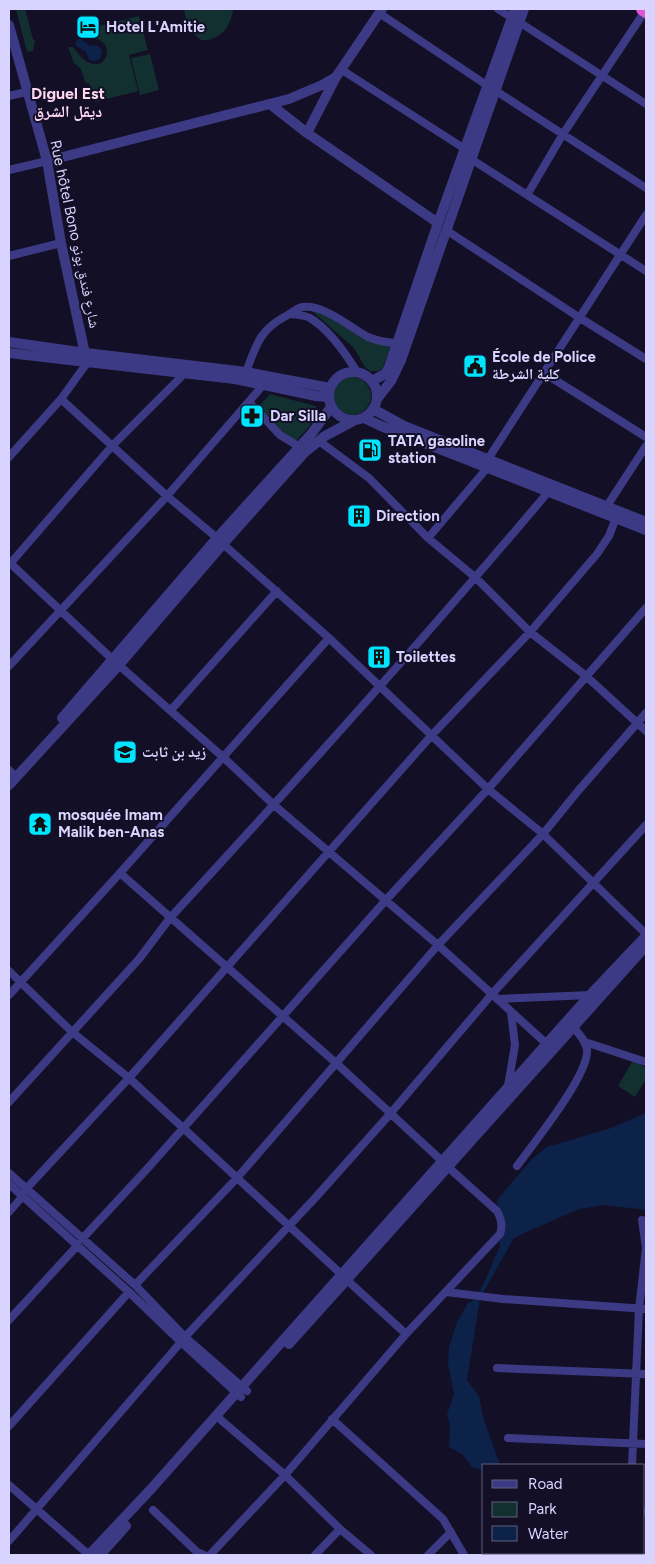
<svg xmlns="http://www.w3.org/2000/svg" width="655" height="1564" viewBox="0 0 655 1564" font-family="Figtree,'Noto Naskh Arabic',sans-serif">
<style>
.green{fill:#12302f}
.water{fill:#0c2248}
.lines{fill:none;stroke-linecap:round;stroke-linejoin:round}
.minor{stroke:#3d3a85;stroke-width:8}
.tertiary{stroke:#3d3a85;stroke-width:10}
.trunk{stroke:#e055d1;stroke-width:14}
.labels{text-anchor:middle;dominant-baseline:central;stroke-width:4;stroke-linejoin:round;paint-order:stroke}
.poi-label{font-size:15px;font-weight:bold;fill:#d9d4ff;stroke:#130f26;text-anchor:start}
.street-label{font-size:15px;fill:#d9d4ff;stroke:#130f26}
.neighbourhood-label{font-size:16px;font-weight:bold;fill:#ffd6f0;stroke:#130f26}
</style>
<rect width="100%" height="100%" fill="#130f26"/>
<path class="green" d="M16,9h9l8,30 2,2 -2,10 -6,1z
M184,9h48l1,1c-3,18 -13,31 -32,30 -11,-8 -15,-18 -17,-31z
M139,16l9,34 -19,5 9,36 -43,11 -6,-19 -4,-1 -4,-13 -7,-6 -6,-16h5c4,5 10,14 17,16 19,8 27,-26 -2,-25l-5,-8z
M150,54l9,36 -19,5 -9,-37z
M311,310l10,2 53,31 17,4 -8,20 -4,4h-9l-5,-4 -11,-19z
M333 396a19 19 0 1 1 38 0a19 19 0 1 1-38 0Z
M270,394l46,12c3,13 -12,26 -20,35l-18,-13 -20,-21z
M633,1060l13,8v11l-11,18 -17,-11z"/>
<path class="water" d="M80,38l10,8c6,-2 10,0 12,6l-2,7 -5,2 -6,-1 -3,-8 -11,-7 2,-5z
M646,1113v97l-41,-5 -26,4 -57,25 -8,4 -34,60 -13,82 12,16 4,21 17,48h-16v10l-3,-5 -9,-3 -10,-13 -13,-7 1,-22 -3,-11 7,-20 -6,-30 1,-17 8,-25 11,-19 6,-3 10,-17 16,-37 -3,-17 2,-9 -2,-20 35,-41 15,-12 64,-19z"/>
<g class="lines">
<path class="minor" d="M498,9l14,9
M379,13l109,73
M519,22l127,82
M342,70l123,79
M496,91l150,97
M9,96l17,-4
M471,159l175,112
M9,170l38,-9
M527,195l36,-61 82,-123
M446,230l134,88 66,41
M9,256l52,-13
M290,314c7,1 14,1 20,4 20,12 36,36 47,54
M246,372c10,-26 13,-42 40,-56 5,-3 9,-6 13,-8 21,-7 52,20 69,29 10,4 19,6 30,6
M544,373l102,64
M61,399l106,97 50,42
M249,402l31,33 18,11
M319,441l50,37 59,60 48,40 54,54 56,44 60,55
M9,457l52,-58 26,-36
M488,459l158,-244
M605,509l41,-63
M428,538l60,-71
M223,544l106,94 159,151 55,45 103,100
M9,562l103,97 112,99 50,47 164,140 111,101
M9,565l103,-119 74,-74
M329,638l-209,235 216,190 106,98
M9,666l158,-170 97,-112
M171,710l106,-119
M9,770l3,3
M9,971l62,60 58,47 212,196
M9,995l111,-122
M497,999l93,-4
M585,1042l61,20
M508,1086l7,-41 -4,-33
M9,1102l130,-143 31,-41c129,-140 256,-281 379,-427
M517,1166c16,-22 72,-91 70,-116 -1,-9 -8,-16 -14,-23
M9,1173l126,112 50,52 62,54
M9,1184l120,108 52,50 60,55
M26,1189l103,-111 302,-342 99,-104 67,-78 12,-18 8,-21
M9,1212l13,-15
M82,1239l65,-70 239,-269 102,-111 158,-181
M347,1280l59,54
M135,1285l102,-107 201,-233 105,-111 35,-43 68,-78
M446,1292l57,7 143,10
M9,1320l68,-74
M185,1337l131,-140 74,-83 102,-120 154,-169
M497,1368l149,6
M332,1419l111,100 21,36
M221,1420l64,55 55,54 31,26
M9,1426l120,-134
M508,1438l138,6
M632,1465l7,-156 7,-61 -4,-28
M9,1485l80,70
M153,1510l44,42 7,3
M644,1511h2
M9,1541l172,-199
M210,1555l75,-80 121,-141 94,-100c3,-8 1,-16 -3,-23l-49,-44
M315,1555l25,-26
M428,1555l23,-23
M628,1555v-2"/>
<path class="tertiary" d="M9,25l38,136 14,82 26,120
M270,104l37,29 131,90
M307,133l29,-56
M47,161l242,-62 33,-14 14,-8 46,-68
M9,342l77,11 160,19 84,16
M9,353l226,26 81,17 12,1
M329 396a24 24 0 1 1 48 0a24 24 0 1 1-48 0Z
M372,381l13,-7 4,-7 49,-144 77,-214
M377,399l14,-18 10,-21 123,-351
M373,409l31,17 242,96
M364,418l17,8 265,104
M62,718l155,-180 95,-105 19,-26
M9,785l110,-120 104,-121 82,-92 20,-16 30,-16
M289,1344l357,-398
M89,1555l62,-66 439,-494 56,-59
M100,1555l26,-29"/>
<path class="trunk" d="M643,9l3,2"/>
</g>
<defs>
<g id="hotel-square" transform="scale(1.25)"><rect x="-9" y="-9" width="18" height="18" rx="4" fill="#00e5ff" stroke="#130f26"/><path d="M-6-4.5h1.5V1H6V5H4.5V3h-9V5H-6ZM-4 0a1.8 1.8 0 1 1 3.6 0ZM.5 0V-2.5h3Q6-2.5 6 0Z" fill="#111"/></g>
<g id="civic-square" transform="scale(1.25)"><rect x="-9" y="-9" width="18" height="18" rx="4" fill="#00e5ff" stroke="#130f26"/><path d="M-.6-6.5H3V-4.5H.6V-3L4-1V1h2V6H-6V1h2V-1L-.6-3ZM-1.2 2.5V6h2.4V2.5Z" fill="#111"/></g>
<g id="pharmacy-square" transform="scale(1.25)"><rect x="-9" y="-9" width="18" height="18" rx="4" fill="#00e5ff" stroke="#130f26"/><path d="M-2-6h4v4h4v4h-4v4h-4v-4h-4v-4h4Z" fill="#111"/></g>
<g id="fuel-square" transform="scale(1.25)"><rect x="-9" y="-9" width="18" height="18" rx="4" fill="#00e5ff" stroke="#130f26"/><path d="M-5.5-6h7V0h2V4h1.3V-2.5L3-4.5l.8-.8L6-3V5H2.5V1h-1V6h-7ZM-4.2-4.7v3.2H.2V-4.7Z" fill="#111"/></g>
<g id="building-square" transform="scale(1.25)"><rect x="-9" y="-9" width="18" height="18" rx="4" fill="#00e5ff" stroke="#130f26"/><path d="M-4-6H4V6H1V3H-1V6H-4ZM-2.5-4.3h1.7v1.8h-1.7ZM.8-4.3h1.7v1.8H.8ZM-2.5-1h1.7V.8h-1.7ZM.8-1h1.7V.8H.8Z" fill="#111"/></g>
<g id="school-square" transform="scale(1.25)"><rect x="-9" y="-9" width="18" height="18" rx="4" fill="#00e5ff" stroke="#130f26"/><path d="M0-5L7-2L0 1L-7-2ZM-4 1L0 2.5L4 1V4Q0 6-4 4Z" fill="#111"/></g>
<g id="temple-square" transform="scale(1.25)"><rect x="-9" y="-9" width="18" height="18" rx="4" fill="#00e5ff" stroke="#130f26"/><path d="M0-6L5-2H3V0L6.5 2.5H4V6H1.5V3h-3V6H-4V2.5H-6.5L-3 0V-2H-5Z" fill="#111"/></g>
</defs>
<g fill-rule="evenodd">
<use href="#hotel-square" x="88" y="27"/>
<use href="#civic-square" x="475" y="366"/>
<use href="#pharmacy-square" x="252" y="416"/>
<use href="#fuel-square" x="370" y="450"/>
<use href="#building-square" x="359" y="516"/>
<use href="#building-square" x="379" y="657"/>
<use href="#school-square" x="125" y="752"/>
<use href="#temple-square" x="40" y="824"/>
</g>
<g class="labels">
<g class="poi-label">
<text x="106" y="27">Hotel L'Amitie</text>
<text x="492" y="357">École de Police<tspan x="492" dy="17">كلية الشرطة</tspan></text>
<text x="270" y="416">Dar Silla</text>
<text x="388" y="441">TATA gasoline<tspan x="388" dy="17">station</tspan></text>
<text x="376" y="516">Direction</text>
<text x="396" y="657">Toilettes</text>
<text x="142" y="752">زيد بن ثابت</text>
<text x="58" y="815">mosquée Imam<tspan x="58" dy="17">Malik ben-Anas</tspan></text>
</g>
<g class="street-label">
<text transform="translate(75 234) rotate(78)">Rue hôtel Bono شارع فندق بونو</text>
</g>
<g class="neighbourhood-label">
<text x="68" y="93">Diguel Est<tspan x="68" dy="18">ديقل الشرق</tspan></text>
</g>
</g>
<rect width="655" height="1564" fill="none" stroke="#d9d4ff" stroke-width="20"/>
<rect x="482" y="1464" width="162" height="90" fill="#130f26" stroke="#625e7d"/>
<rect x="492" y="1480" width="25" height="8" fill="#3d3a85" stroke="#625e7d"/>
<text x="528" y="1489" font-size="15" fill="#d9d4ff">Road</text>
<rect x="492" y="1502" width="25" height="15" fill="#12302f" stroke="#625e7d"/>
<text x="528" y="1514" font-size="15" fill="#d9d4ff">Park</text>
<rect x="492" y="1526" width="25" height="15" fill="#0c2248" stroke="#625e7d"/>
<text x="528" y="1539" font-size="15" fill="#d9d4ff">Water</text>
</svg>
